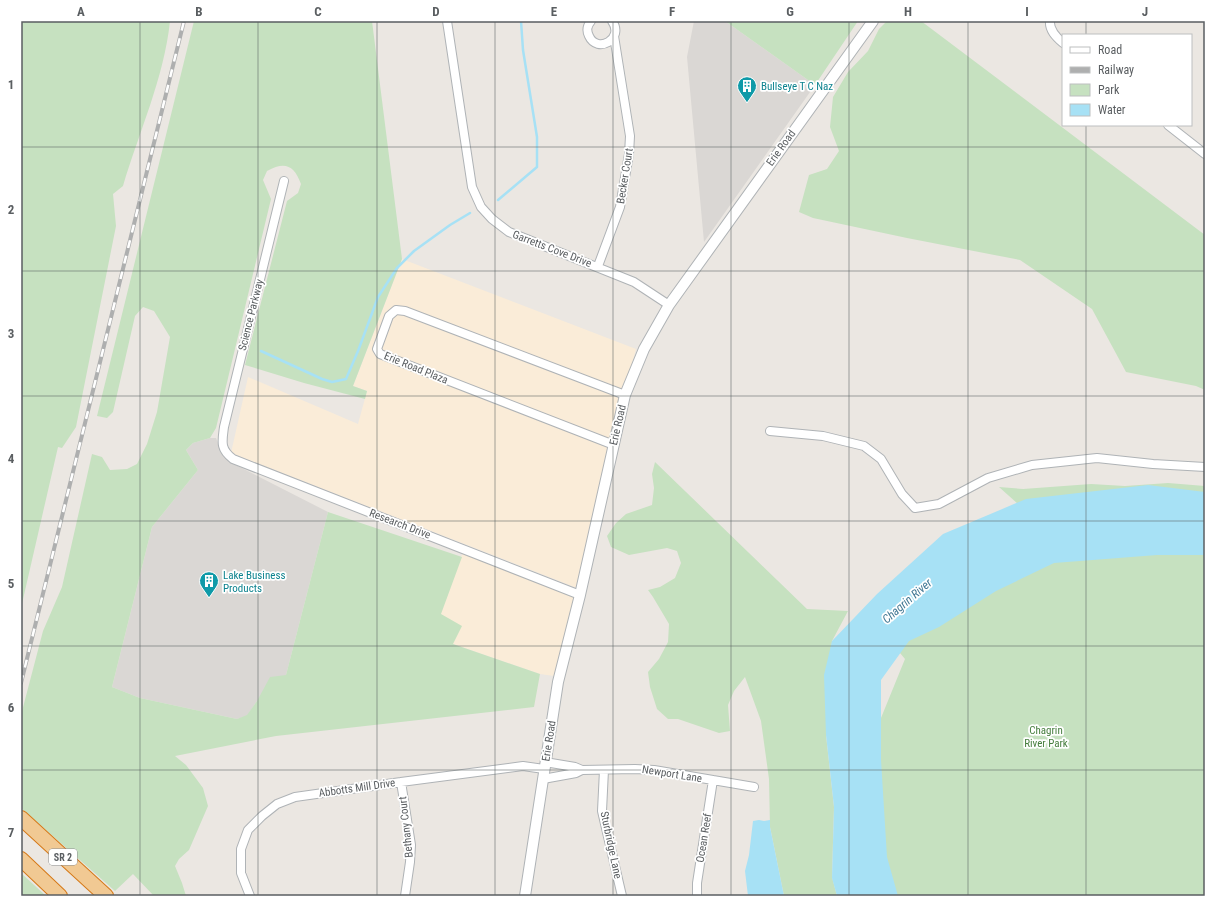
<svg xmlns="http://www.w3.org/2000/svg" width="1226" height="917" viewBox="0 0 1226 917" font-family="'Roboto Condensed',sans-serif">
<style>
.commercial{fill:#faecd8}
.industrial{fill:#dad7d4}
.green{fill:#c6e1c0}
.water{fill:#a7e1f5}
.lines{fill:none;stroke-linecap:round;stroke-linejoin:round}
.stream{stroke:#a7e1f5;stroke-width:2.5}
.minor-casing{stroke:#afb3b6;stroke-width:10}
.tertiary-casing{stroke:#afb3b6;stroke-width:12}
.motorway-casing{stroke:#d67917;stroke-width:16}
.minor{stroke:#fff;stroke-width:8}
.tertiary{stroke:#fff;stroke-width:10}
.motorway{stroke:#f1c993;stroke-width:14}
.rail-casing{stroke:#aeafaf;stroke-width:4}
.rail{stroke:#fff;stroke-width:2.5;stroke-dasharray:8;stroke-linecap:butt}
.grid{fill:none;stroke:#5a5e61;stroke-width:1;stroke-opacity:0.55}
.labels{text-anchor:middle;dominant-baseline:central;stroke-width:3.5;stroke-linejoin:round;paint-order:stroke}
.shield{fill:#fff;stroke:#8c8e90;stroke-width:1}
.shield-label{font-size:10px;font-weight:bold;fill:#5a5e61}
.culture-label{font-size:11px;fill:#0d838f;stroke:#fff;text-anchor:start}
.street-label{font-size:11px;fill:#5a5e61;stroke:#fff}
.park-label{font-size:11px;fill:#457d3d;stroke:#fff}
.water-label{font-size:12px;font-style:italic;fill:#427894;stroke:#fff}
.neatline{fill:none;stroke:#5a5e61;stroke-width:1.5}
.grid-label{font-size:13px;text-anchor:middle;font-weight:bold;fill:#5a5e61}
</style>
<rect width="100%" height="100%" fill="#ebe7e2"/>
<path class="commercial" d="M402,259l234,90 -34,125 -25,114 -346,-135 17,-76 110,47 9,-33 -14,-5z
M463,552l113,43 -22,81 -14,-2 -87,-30 -13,-29z"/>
<path class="industrial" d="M694,21h31l90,64 -111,157 -17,-185z
M210,438h6l8,19 6,5 98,50 -42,163 -29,26 -10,15 -10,3 -97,-21 -28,-11 40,-160 46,-57 -12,-20 7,-7z"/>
<path class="green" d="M21,21h149c-6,57 -31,111 -47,165l-10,8 3,32 -40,201 -14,21 -4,-1 -37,161z
M194,21h178l30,238 -49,127 14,5 -2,8 -61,-16 -59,-18 42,-164 11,-8 3,-9c-7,-19 -16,-23 -34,-13l-4,9 8,19 -55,229 -6,10 -17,5 -7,7 12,20 -46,57 -40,160 28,11 97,21 10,-4 10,-14 13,-24 16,-2 42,-163 134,45 -21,57 21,12 -9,18 87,30 -6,33 -258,29 -101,20 11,9 17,23 5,18 -19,44 -10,9 -4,7 7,17 4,13h-32l-21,-22 -18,17 -94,-83v-93l22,-84 19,-44 30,-133 10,3 8,13 17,-1 10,-5 10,-20 10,-32 13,-75 -16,-26 -11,-4 -8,9 -22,96 -6,6 -10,-2z
M725,21h133l-43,64z
M887,21h34l284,214v155l-9,-4 -70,-14 -34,-63 -72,-49 -113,-22 -94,-20 -14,-6 10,-37 18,-6 12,-18 -9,-24 3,-30 15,-25 20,-21 11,-22z
M655,462l152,147 41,2 -16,30 -6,94 8,72 -2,70 5,19h-53l-14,-69 -1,-48 -8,-58 -16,-44 -11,14 -6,14 2,26 -11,2 -41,-14h-10l-11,-10 -7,-22 -2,-15 11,-13 9,-17 1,-18 -16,-27 -5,-7 12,-3 15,-9 6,-15 -4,-12 -10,-3 -38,7 -18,-8 -4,-11 9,-13 10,-9 26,-9 2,-17 -2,-14z
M1168,483l37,3v410h-349l3,-124 46,-113 -29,-35 159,-105 -36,-32 24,2 68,-5 34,2z
M21,873l25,23h-25z"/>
<path class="water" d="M1148,485l57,7v63h-48l-103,8 -58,28 -57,36 -30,14 -28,39v80l6,97 11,39h-61l-5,-18 2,-71 -8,-72 -2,-60 8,-34 45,-47 66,-60 83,-35z
M759,820l5,1 6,-1v7l14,69h-36l-3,-25 4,-16 4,-34z"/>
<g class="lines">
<path class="stream" d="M498,200l39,-33v-30l-14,-87 -2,-29
M261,351l61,28 10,3 14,-3 12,-28 20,-54 19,-29 17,-17 36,-26 20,-12"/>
<g class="minor-casing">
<path id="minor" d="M447,21l25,166 9,20 11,12 17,13 125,50 35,23
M591,21c-4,5 -5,9 -2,15 8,18 36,3 23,-15
M1050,21c-1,9 6,16 13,22
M1168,125l37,29
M284,181l-60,246c-2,15 -4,22 9,32l347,136
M598,266l22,-59 9,-53 1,-18 -16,-100
M770,431l53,5 41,10 17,13 21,35 13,14 24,-4 49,-26 44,-13 65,-7 56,6 52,3
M614,445l-234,-91 -3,-5 12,-33 7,-6 9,1 220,84
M545,762l30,5 7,3
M604,770l-2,41 20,85
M543,779l33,-6 6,-3 53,-1 19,1 100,17
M401,782l10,63 -1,17 -5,34
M250,896l-9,-23v-24l7,-19 14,-14 15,-12 18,-7 106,-15 122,-16 21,3
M697,896v-13l16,-103"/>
</g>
<g class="tertiary-casing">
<path id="tertiary" d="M525,896l33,-214 22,-87 45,-200 19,-46 25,-44 204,-284"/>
</g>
<g class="motorway-casing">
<path id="motorway" d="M21,818l85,78
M21,859l39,37"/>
</g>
<use href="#minor" class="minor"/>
<use href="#tertiary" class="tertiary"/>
<use href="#motorway" class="motorway"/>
<g class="rail-casing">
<path id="rail" d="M21,683l163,-662"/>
</g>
<use href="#rail" class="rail"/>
</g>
<path class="grid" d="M140,21v875M258,21v875M377,21v875M495,21v875M613,21v875M731,21v875M849,21v875M968,21v875M1086,21v14M1086,125v771M21,147h1184M21,271h1184M21,396h1184M21,521h1184M21,646h1184M21,770h1184"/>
<defs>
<g id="building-pin" transform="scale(1)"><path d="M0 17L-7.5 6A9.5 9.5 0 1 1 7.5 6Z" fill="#0f9aa8" stroke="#fff"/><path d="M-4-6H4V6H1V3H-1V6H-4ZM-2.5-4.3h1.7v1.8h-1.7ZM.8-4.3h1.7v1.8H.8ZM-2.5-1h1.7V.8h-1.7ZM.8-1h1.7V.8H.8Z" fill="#fff"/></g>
</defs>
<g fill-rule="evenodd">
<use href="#building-pin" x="747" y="86"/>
<use href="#building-pin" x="209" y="581"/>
</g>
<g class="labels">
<rect class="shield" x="49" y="849" width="28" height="16" rx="3"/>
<g class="shield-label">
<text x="63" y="857">SR 2</text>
</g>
<g class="culture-label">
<text x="761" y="86">Bullseye T C Naz</text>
<text x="223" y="575">Lake Business<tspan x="223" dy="13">Products</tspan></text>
</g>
<g class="street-label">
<text transform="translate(781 148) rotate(-54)">Erie Road</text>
<text transform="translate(625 176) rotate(-81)">Becker Court</text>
<text transform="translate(552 249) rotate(21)">Garretts Cove Drive</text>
<text transform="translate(251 315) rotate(-76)">Science Parkway</text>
<text transform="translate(416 368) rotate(22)">Erie Road Plaza</text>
<text transform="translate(618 425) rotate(-77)">Erie Road</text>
<text transform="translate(400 524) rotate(21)">Research Drive</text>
<text transform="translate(549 741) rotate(-81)">Erie Road</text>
<text transform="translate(672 774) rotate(9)">Newport Lane</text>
<text transform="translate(357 788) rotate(-8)">Abbotts Mill Drive</text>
<text transform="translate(406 827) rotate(-96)">Bethany Court</text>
<text transform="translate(704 838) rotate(-81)">Ocean Reef</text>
<text transform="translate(611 845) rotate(78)">Sturbridge Lane</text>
</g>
<g class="park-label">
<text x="1046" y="730">Chagrin<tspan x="1046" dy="13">River Park</tspan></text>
</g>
<g class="water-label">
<text transform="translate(907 601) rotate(-41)">Chagrin River</text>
</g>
</g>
<rect width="1226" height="917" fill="none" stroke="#ffffff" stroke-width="44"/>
<rect x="1062" y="34" width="130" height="92" fill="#ffffff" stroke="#bdbfc0"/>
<rect x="1070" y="47" width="20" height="6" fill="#ffffff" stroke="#bdbfc0"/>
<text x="1098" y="54" font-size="12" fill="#5a5e61">Road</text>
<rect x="1070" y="67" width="20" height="6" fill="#aeafaf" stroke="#bdbfc0"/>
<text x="1098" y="74" font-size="12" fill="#5a5e61">Railway</text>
<rect x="1070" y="84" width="20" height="12" fill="#c6e1c0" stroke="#bdbfc0"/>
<text x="1098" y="94" font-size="12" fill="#5a5e61">Park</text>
<rect x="1070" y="104" width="20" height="12" fill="#a7e1f5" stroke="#bdbfc0"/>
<text x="1098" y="114" font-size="12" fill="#5a5e61">Water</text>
<rect x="22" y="22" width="1182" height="873" class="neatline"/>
<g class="grid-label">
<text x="81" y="16">A</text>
<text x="199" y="16">B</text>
<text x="318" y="16">C</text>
<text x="436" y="16">D</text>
<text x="554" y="16">E</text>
<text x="672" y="16">F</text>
<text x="790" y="16">G</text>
<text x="908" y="16">H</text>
<text x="1027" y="16">I</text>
<text x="1145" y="16">J</text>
<text x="11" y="89">1</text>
<text x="11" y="214">2</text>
<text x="11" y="338">3</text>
<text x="11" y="463">4</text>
<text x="11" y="588">5</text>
<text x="11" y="712">6</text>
<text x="11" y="837">7</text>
</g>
</svg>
